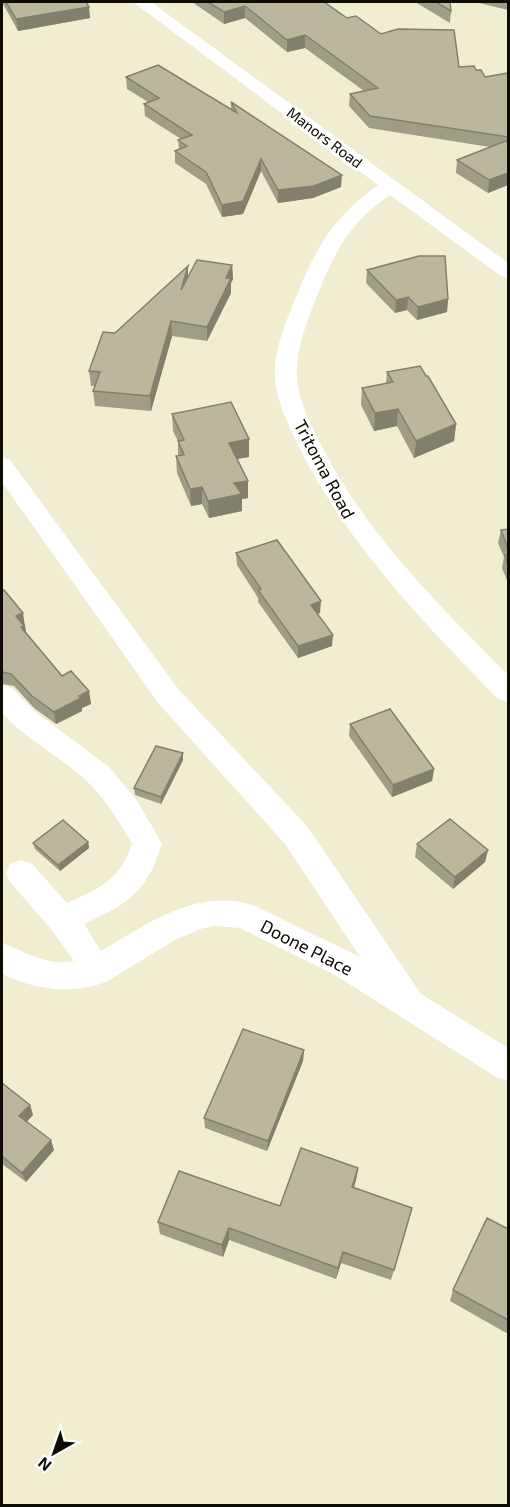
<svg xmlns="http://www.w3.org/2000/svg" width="510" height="1507" viewBox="0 0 510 1507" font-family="'Exo 2',sans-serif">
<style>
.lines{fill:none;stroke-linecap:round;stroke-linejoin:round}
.street{fill:#fff;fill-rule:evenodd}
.wall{fill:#a09d86}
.shaded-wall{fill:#82806d}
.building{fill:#bab79c;stroke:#82806d;stroke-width:1.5}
.labels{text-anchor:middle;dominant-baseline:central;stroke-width:6;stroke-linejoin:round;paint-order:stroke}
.far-street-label{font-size:15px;fill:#0e0d04;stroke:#fff}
.street-label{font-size:18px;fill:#0e0d04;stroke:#fff}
</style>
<rect width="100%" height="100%" fill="#f0edd0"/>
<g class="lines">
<path class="street" d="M133,2h18l357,261v15l-7,-2 -111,-81c-40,28 -55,55 -73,101 -10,26 -22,54 -20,83 2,24 15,47 25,68 46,89 117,158 186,228v27l-10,-3c-75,-77 -150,-154 -199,-252 -10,-21 -22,-44 -24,-68 -2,-30 12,-59 23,-87 19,-47 38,-77 80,-107z
M2,457l8,3 169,230 128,136 114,168 87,54v33l-12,-4 -161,-102 -95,-47 -26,-2 -14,3 -25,11 -69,42c-36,13 -70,8 -104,-8v-31c26,9 42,23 72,18l-23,-32 -41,-47 -4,-9 4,-9 11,-4 11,4 35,39c32,-14 53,-23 65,-59 -12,-21 -25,-43 -43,-61 -27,-26 -62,-42 -87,-70v-28l10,3 21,22 76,57 29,35 24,42c-15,48 -34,60 -78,80l17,27c46,-27 98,-65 154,-45l105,51 -75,-113 -126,-140 -157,-222z"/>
</g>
<path class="wall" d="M2,2h84l4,16 -72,13z
M192,2h132l23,16 34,16 78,33 17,3 9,7 23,-4v112l-20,8 -32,-20 1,-13 33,-13 -121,-19 -20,-22 1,-12 14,-3 -59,-43 -18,4 -42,-34 -21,6z
M415,2h35l1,9 -1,12z
M475,2h33v8z
M126,77l105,32v-7l110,85 -28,11 -35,5 -17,-32 -18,43 -21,3 -16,-33 -31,-21v-12l4,-2 -1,-9 3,-1 -36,-23 -1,-12 4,-2 -21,-13z
M232,265l1,14 -2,4v10l-24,48 -35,-5 -21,75 -56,-5 -2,-15 2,-5h-4l-2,-15 26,-38 73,-56z
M367,270l81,29 -1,13 -30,8 -10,-10 -12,3 -29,-30z
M387,372l69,52 -2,17 -40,17 -17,-32 -23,5 -13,-26 1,-17 24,-5z
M172,414l77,25v18l-12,2 11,22v17l-6,1v12l-33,7 -7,-14 -11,2 -14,-33 -1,-17h2v-15l-5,-10z
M508,529v54l-6,-15 2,-11 -6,-14 3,-13z
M236,553l84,60 -3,1 15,32 -34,12 -40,-56v-4l-21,-33z
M2,591l23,35 1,7 36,43 27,15 2,13 -9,4v3l-26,13 -22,-16 -20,-22 -12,-2z
M350,724l84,45 -2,12 -40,16 -43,-61z
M183,760l-22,44 -26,-9 -1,-7z
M88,842l1,6 -29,23 -25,-22 -2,-6z
M417,844l71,6 -3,12 -32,27 -38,-32z
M304,1050l-1,11 -36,90 -62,-23 -1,-10z
M2,1083l28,22 3,10 -6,6 27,29 -28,32 -24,-18z
M358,1168l-2,12 -2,8 55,31 -18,61 -50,-17 -5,16 -107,-39 -6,17 -63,-23 -2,-12 122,-16z
M508,1229v105l-58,-33 3,-11z"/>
<path class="shaded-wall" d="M245,6v12l-21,6v-12z
M89,7l1,11 -72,13 -2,-12z
M305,35v13l-18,4v-12z
M261,159v12l-18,43 -21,3v-12z
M508,173v12l-20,8 1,-13z
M342,175l-1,12 -28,11 -35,5v-13z
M232,265l1,14 -2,4v10l-24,48v-14l19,-49z
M188,266v14l-7,10z
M408,297l-1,13 -12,3 1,-13z
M448,299l-1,13 -30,8 1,-13z
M171,321l1,15 -21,75 -1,-15z
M398,409l-1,17 -23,5 1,-18z
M456,424l-2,17 -40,17 2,-17z
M249,439v18l-19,3 -1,-17z
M248,481v17l-6,1v12l-33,7 -1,-17 26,-18z
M202,487v17l-11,2 -1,-17z
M321,601l-1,12 -10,3 1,-11z
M23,613l4,26 -11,-23z
M333,635l-1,11 -34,12v-12z
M89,691l2,13 -9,4v3l-26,13 -2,-12 25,-16z
M183,753v7l-22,44v-7z
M434,769l-2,12 -40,16 1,-12z
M88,842l1,6 -29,23 -2,-6z
M488,850l-3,12 -32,27 2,-12z
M304,1050l-1,11 -36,90 1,-10z
M30,1105l3,10 -10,11 -4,-10z
M51,1140l3,10 -28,32 -4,-9z
M358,1168l-2,12 -6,19 2,-12z
M229,1228v12l-6,17 -1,-12z
M343,1252l-2,11 -5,16 2,-11z"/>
<path class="building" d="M6,2h80l3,5 -73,12z
M208,2h116l23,16 9,-2 25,18 17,-5 56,1 5,37 15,-1 2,4h5l4,7 23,-4v64l-138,-21 -20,-22 28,-6 -73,-53 -18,5 -42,-34 -21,6z
M436,2h14l1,9z
M158,65l79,48 -6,-11 111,73 -28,11 -36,4 -17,-31 -18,42 -21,4 -16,-33 -31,-21 12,-5 -9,-6 14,-5 -48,-31 15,-6 -33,-21z
M508,140v33l-19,7 -32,-20z
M419,256h26l3,43 -30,8 -10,-10 -12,3 -29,-30z
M197,260l35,5 -6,13h5l-24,49 -36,-6 -21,75 -57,-5 7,-19 -11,-1 14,-39 12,1 73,-67 -7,24z
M420,366l6,10h2l28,48 -40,17 -18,-32 -23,4 -13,-25 31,-6 -6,-10z
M231,402l18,37 -20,4 19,38 -14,2 8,11 -34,7 -6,-14 -12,2 -14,-33 8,-1 -6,-14 6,-1 -12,-26z
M508,529v19l-7,-18z
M277,540l44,61 -10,4 22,30 -35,11 -40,-56 3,-1 -25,-36z
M505,555h3v9z
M4,590l19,23 -7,3 8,10 -3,1 41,49 9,-5 18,20 -10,5 2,2 -27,14 -22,-16 -21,-22 -9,-2v-81z
M390,709l44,60 -41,16 -43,-61z
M156,746l27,7 -22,44 -27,-9z
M450,819l38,31 -33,27 -38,-33z
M63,820l25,22 -30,23 -25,-22z
M243,1029l61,21 -36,91 -64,-23z
M2,1083l28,22 -11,11 32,24 -29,33 -20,-17z
M301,1148l57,20 -6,19 60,21 -18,62 -51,-18 -5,16 -109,-40 -7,17 -64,-23 21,-51 101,35z
M487,1218l21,11v91l-55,-30z"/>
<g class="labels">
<g class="far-street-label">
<text transform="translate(325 137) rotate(37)">Manors Road</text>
</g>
<g class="street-label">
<text transform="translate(325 469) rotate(62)">Tritoma Road</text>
<text transform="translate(307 947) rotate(27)">Doone Place</text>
</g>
</g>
<rect width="510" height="1507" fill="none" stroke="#0e0d04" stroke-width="6"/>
<g transform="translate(54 1453) rotate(220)" stroke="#ffffff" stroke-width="4.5" paint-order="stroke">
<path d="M0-4.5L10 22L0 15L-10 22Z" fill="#0e0d04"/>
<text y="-9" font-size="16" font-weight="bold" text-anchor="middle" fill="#0e0d04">N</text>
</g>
</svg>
